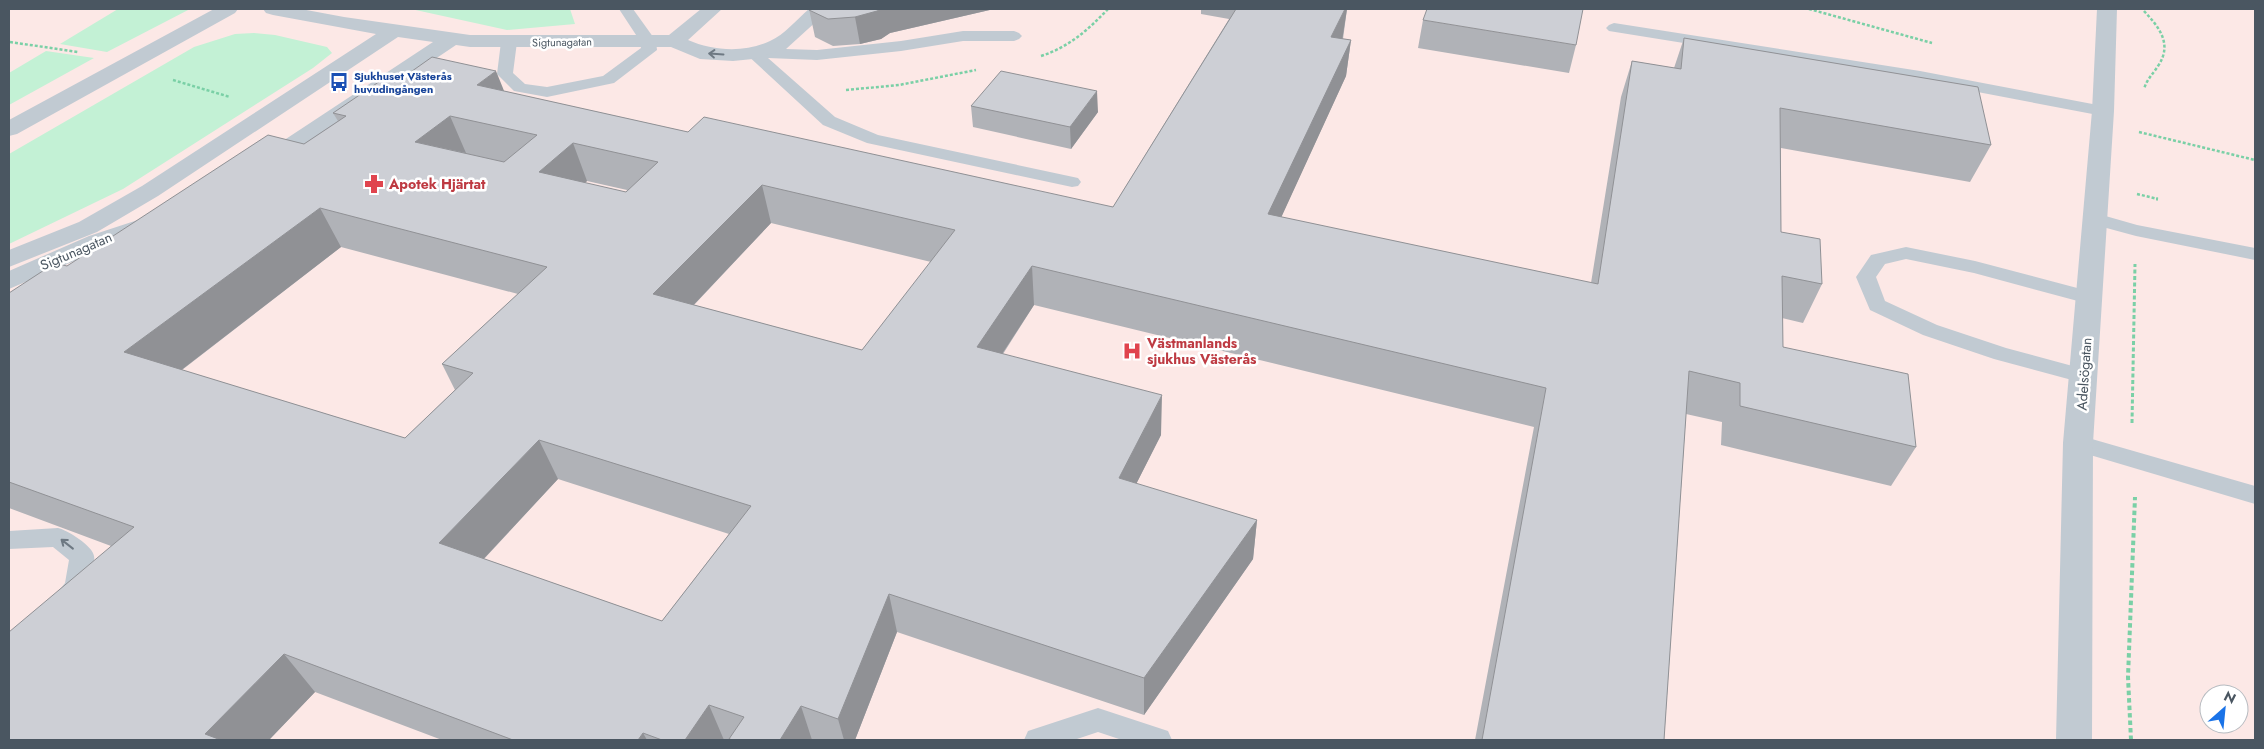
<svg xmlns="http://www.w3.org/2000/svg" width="2264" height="749" viewBox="0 0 2264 749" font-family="Jost,sans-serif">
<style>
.medical{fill:#fce8e6;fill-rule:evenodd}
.green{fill:#c3f1d5}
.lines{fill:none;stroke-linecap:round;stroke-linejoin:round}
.path-far2{stroke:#7ad0a6;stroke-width:2.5;stroke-dasharray:3 2;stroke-linecap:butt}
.path-far1{stroke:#7ad0a6;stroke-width:3;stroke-dasharray:4 2.5;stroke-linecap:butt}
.path{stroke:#7ad0a6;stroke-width:4;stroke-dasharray:4.5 3;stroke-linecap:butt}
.service{fill:#c1cad2;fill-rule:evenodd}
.minor{fill:#c1cad2;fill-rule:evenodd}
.tertiary{fill:#c1cad2;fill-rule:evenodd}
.wall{fill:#b0b2b7;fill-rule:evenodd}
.shaded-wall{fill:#909195}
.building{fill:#cdcfd5;stroke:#909195;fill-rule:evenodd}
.oneway{stroke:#6e7983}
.labels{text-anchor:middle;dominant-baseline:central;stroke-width:5;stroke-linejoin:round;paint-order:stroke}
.far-street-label{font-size:11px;fill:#4a5661;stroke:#fff}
.far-transit-label{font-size:11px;font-weight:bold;fill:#164399;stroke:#fff;text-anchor:start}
.health-label{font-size:14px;font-weight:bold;fill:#be3a42;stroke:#fff;text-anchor:start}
.street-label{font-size:14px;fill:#4a5661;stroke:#fff}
</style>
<rect width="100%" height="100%" fill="#f5f3f3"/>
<path class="medical" d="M9,9h2246v731h-2246zM2209,694h30v30h-30z"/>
<path class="green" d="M118,9h72l-83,43 -47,-8z
M411,9h159l5,15 -68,6z
M254,33l21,2 52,12 5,6 -19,15 -190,121 -114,55v-90l185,-107 41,-13z
M46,51l48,7 -85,47v-32z"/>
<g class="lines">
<path class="path-far2" d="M1809,9l123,34
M2144,11c15,16 29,33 14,55 -5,8 -11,13 -14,23
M10,42l68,10
M1041,56c28,-9 47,-26 67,-47
M173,80l57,17
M846,90l53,-5 77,-15
M2139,132l116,28
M2137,194l21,5"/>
<path class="path-far1" d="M2156,199h2
M2132,423l3,-159"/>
<path class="path" d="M2131,740l-3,-63 7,-180"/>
<path class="service" d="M619,9h14l23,32 1,9 -43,33 -67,14 -33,-6 -17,-17 4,-32 3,-3h10l3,3 -4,31 12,11 22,3 56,-11 38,-28 -1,-7z
M1614,23l306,48 183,35 6,1 2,4 -2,4 -6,1 -183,-35 -311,-50 -3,-3 3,-3z
M963,31h51l5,2 3,3 -3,3 -5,2h-51l-62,10 -84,9 -49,-2 67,59 43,18 200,43 3,4 -3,4 -6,1 -205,-44 -44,-18 -78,-72 2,-3 6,-2 64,2 84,-9z
M2095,213l42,12 118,23v12l-119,-24 -48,-13 -2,-4 2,-4z
M1906,247l69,14 121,32 3,5 -3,5 -7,1 -115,-31 -68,-14 -21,5 -9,13 9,24 52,24 69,23 85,23 3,5 -3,5 -8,2 -89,-24 -71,-24 -53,-25 -14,-33 15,-22z
M2078,435l177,51v18l-185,-55 -3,-6 3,-6z
M58,528c9,2 35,18 36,28 1,5 -1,11 -2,16 -3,18 -10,39 -33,31l-4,-7 10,-13 4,-23 -16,-13 -44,2v-18z
M1098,708l70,23 4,9h-50l-24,-8 -24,8h-50l4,-9z"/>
<path class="minor" d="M2097,9h20l-3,102 -21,332 -1,297h-36l7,-297 29,-332z"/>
<path class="tertiary" d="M214,9h24l-3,4 -218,121 -8,2v-16z
M263,9h38l43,8 126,18h199l32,-26h21l-34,31c25,11 57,13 82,1 14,-6 27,-22 39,-32h21l-44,40 -33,10 -20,2 -33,-2 -29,-12h-201l-14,-2 -183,123 -8,2 -8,-2 -3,-5 3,-5 176,-116 -35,-5 -240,159 -61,36 -88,35v-17l70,-28 63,-36 234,-152 -103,-19 -7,-2z
M153,215l9,2 3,5 -3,5 -55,20 -98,42v-18l80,-35z"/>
</g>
<path class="wall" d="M809,9h185l-104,24 -9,6 -21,5 -27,2 -18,-9z
M1201,9h146l-4,30 8,1 -5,36 -65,141 310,66 30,-186 11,-36 42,7 10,-30 307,107 -21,37 -189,-34v84l41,52 -19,39 -21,-5 1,29 133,100 -25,39 -170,-41 1,-23 -36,-8 -22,326h-189l59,-313 -500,-122 -31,49 158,81 -25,49 121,36 -4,39 -109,156 -247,-83 -42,108h-413l-127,-48 -46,48h-260l102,-194 -102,-38v-215l58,-27 237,-122 34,-23 -5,-8 171,-22 184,41 425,75 116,-188 -28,-5zM587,181l40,9 -1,2 -41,-9zM771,223l160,39 -69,88 -168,-45zM341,247l177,47 -76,70 13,26 -50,48 -223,-68zM558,479l171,55 -67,87 -178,-62z
M1423,20l153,25 -7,28 -151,-25z
M971,106l127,6 -27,37 -98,-22z"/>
<path class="shaded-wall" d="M881,9h113l-104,24 -9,6 -21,5 -5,-27z
M1345,9h2l-5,32 -11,-4z
M1351,40l-5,36 -81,177 3,-39z
M496,71l15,37 -34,-23z
M1097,91l1,21 -27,37 -1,-22z
M450,116l16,37 -51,-11z
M573,143l14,38 -33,29 -15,-38z
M762,185l9,38 -104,110 -14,-39z
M320,208l21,39 -187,144 -30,-39z
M1032,266l2,39 -53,81 -4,-39z
M1162,395l-1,40 -42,83v-40z
M539,440l19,39 -96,103 -23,-39z
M1257,520l-4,39 -109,156v-37z
M889,594l8,38 -42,108h-11l-6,-21z
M284,654l31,38 -46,48h-58l-6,-6z
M709,705l15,35h-39z
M801,706l11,34h-32z
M643,733l4,7h-9z"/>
<path class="building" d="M809,9h72l-4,2 -22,6 -27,2 -19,-9z
M1236,9h109l-14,28 20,3 -83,174 330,70 34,-223 49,8 3,-31 294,49 13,58 -211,-37 1,124 39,7 2,45 -40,-8 1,71 125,27 8,73 -176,-41v-23l-51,-12 -25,369h-182l64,-352 -514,-122 -55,81 185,48 -43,83 138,42 -113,158 -255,-84 -51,125 -37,-13 -21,34h-46l-5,-1 15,-22 -35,-12 -24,35h-23l-19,-7 -5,7h-125l-229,-86 -79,80 16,6h-212v-108l125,-105 -125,-45v-189l46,-30 12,3 201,-131 36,9 42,-28 -13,-3 53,-36 12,4 34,-24 64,14 -19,14 211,47 16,-15 409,90zM450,116l87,19 -33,27 -89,-20zM573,143l85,19 -32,30 -87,-20zM762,185l193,45 -93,120 -209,-56zM320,208l227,59 -105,97 31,9 -68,65 -281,-86zM539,440l212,66 -89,115 -223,-78z
M1427,9h156l-7,36 -153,-25z
M1001,71l96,20 -27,36 -99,-21z"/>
<defs><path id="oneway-shaft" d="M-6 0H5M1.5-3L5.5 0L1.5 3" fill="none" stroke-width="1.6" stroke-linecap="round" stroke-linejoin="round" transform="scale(1.25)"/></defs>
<g class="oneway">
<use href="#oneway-shaft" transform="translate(716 54) rotate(-176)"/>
<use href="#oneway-shaft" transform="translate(67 544) rotate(-142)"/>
</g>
<defs>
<g id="bus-bare" transform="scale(1.5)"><path d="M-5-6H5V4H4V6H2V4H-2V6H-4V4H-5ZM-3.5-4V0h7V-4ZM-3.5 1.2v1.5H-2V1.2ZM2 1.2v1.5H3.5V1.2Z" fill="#1a4fb4" stroke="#fff" stroke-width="2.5" paint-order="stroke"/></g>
<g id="pharmacy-bare" transform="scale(1.5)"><path d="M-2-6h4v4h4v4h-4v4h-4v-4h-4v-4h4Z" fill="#e0444e" stroke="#fff" stroke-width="2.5" paint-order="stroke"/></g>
<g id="hospital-bare" transform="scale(1.5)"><path d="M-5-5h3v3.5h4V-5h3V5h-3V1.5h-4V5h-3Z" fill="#e0444e" stroke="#fff" stroke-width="2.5" paint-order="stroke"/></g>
</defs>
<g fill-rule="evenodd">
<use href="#bus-bare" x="339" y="82"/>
<use href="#pharmacy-bare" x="374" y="184"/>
<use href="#hospital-bare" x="1132" y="351"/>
</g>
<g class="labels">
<g class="far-street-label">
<text transform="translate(562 42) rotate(-1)">Sigtunagatan</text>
</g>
<g class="far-transit-label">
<text x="354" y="76">Sjukhuset Västerås<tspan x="354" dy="13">huvudingången</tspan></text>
</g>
<g class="health-label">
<text x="389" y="184">Apotek Hjärtat</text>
<text x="1147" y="343">Västmanlands<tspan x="1147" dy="16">sjukhus Västerås</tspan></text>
</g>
<g class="street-label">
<text transform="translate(76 251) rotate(-23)">Sigtunagatan</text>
<text transform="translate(2084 374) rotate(-86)">Adelsögatan</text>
</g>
</g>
<rect width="2264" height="749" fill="none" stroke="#4a5661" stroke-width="20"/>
<g transform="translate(2224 709) rotate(27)"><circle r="24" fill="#ffffff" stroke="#b7bbc0"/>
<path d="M0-4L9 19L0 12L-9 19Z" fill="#1a73e8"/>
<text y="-8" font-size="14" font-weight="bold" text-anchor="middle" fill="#4a5661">N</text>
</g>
</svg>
